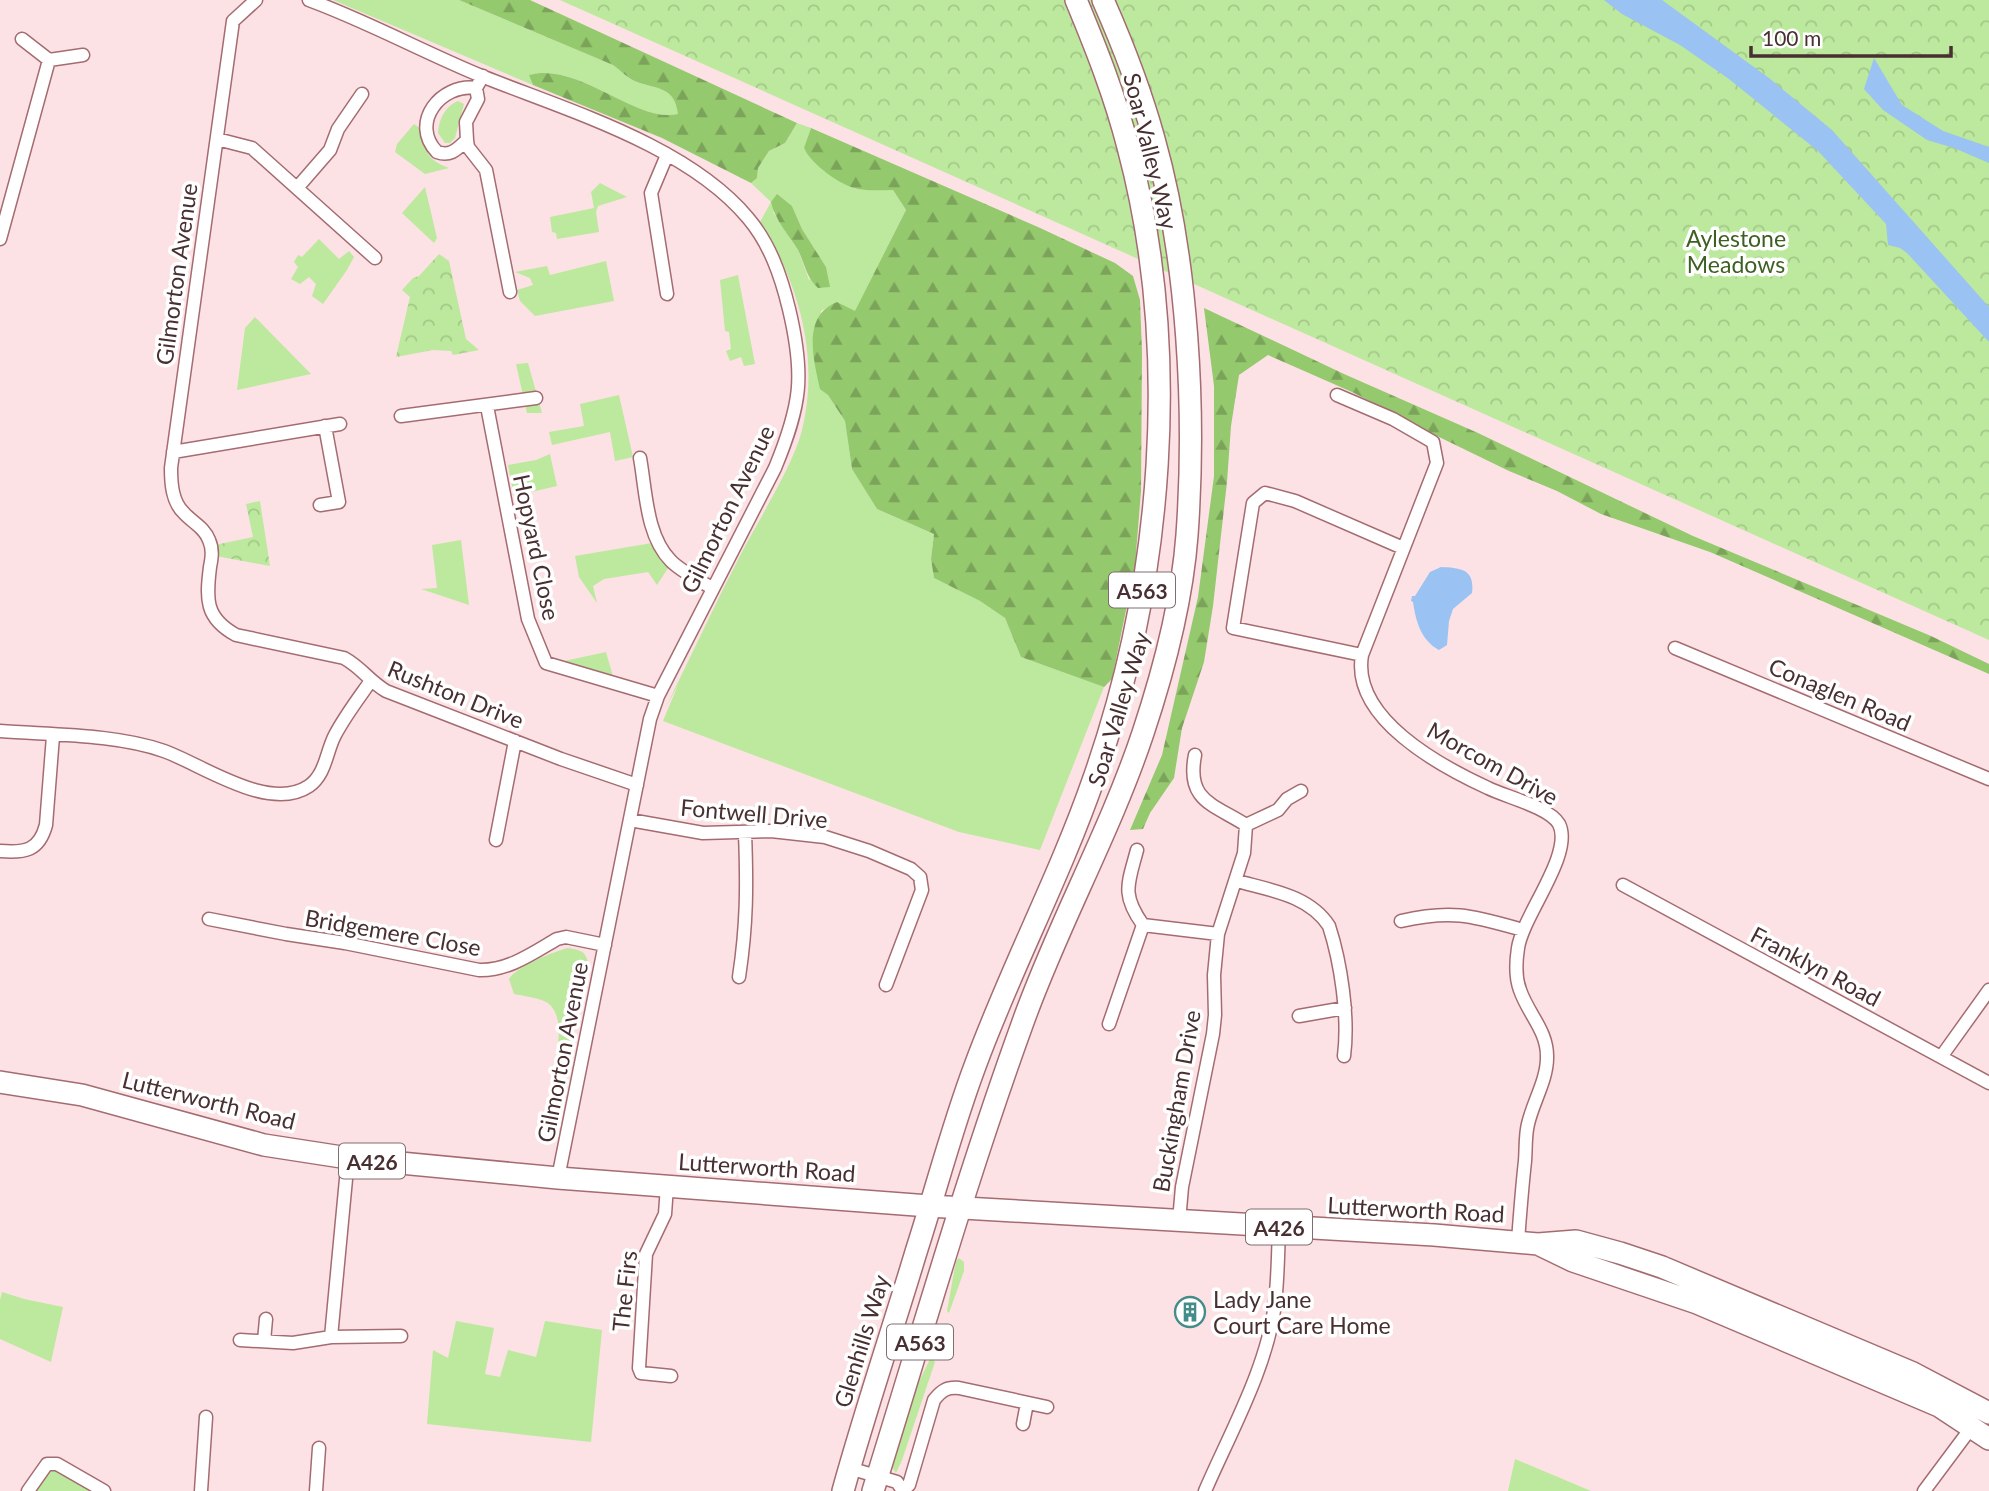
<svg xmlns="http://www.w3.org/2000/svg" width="1989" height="1491" viewBox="0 0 1989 1491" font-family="Lato,sans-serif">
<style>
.green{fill:#bce99d;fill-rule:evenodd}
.forest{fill:url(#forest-firs)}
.park{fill:url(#park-crowns)}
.water{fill:#9ac2f2}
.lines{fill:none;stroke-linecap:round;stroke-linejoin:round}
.minor-casing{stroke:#a46c71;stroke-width:15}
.primary-casing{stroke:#a46c71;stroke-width:24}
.trunk-casing{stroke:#a46c71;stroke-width:24}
.minor{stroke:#fff;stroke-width:12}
.primary{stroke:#fff;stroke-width:21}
.trunk{stroke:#fff;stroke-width:21}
.labels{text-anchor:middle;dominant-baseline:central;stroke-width:7;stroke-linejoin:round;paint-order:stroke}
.shield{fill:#fff;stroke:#7f6d6f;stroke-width:2}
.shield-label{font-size:21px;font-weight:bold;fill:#482f31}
.street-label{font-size:23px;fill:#482f31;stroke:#fff}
.park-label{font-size:23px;fill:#3d5f21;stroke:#fff}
.poi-label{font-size:23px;fill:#482f31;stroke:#fff;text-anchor:start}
</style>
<defs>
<pattern id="forest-firs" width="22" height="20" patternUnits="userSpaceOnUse" patternTransform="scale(1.75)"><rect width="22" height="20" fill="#94c96d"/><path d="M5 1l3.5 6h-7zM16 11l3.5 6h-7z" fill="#7ba45a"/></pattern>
<pattern id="park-crowns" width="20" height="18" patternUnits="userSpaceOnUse" patternTransform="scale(1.75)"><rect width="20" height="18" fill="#bce99d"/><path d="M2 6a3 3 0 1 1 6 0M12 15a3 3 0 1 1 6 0" fill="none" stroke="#a3c888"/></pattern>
</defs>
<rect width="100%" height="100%" fill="#fce2e4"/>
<path class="green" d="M333,0h126l154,65c7,5 15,14 24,17 21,7 37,5 42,32 -44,10 -100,-53 -149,-39l3,10z
M458,101l6,3 -9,34 -5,5h-5l-7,-10c1,-14 7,-27 20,-32z
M797,123l14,5 -7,21 51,40 38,1 13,20 -51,102 -18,-10 -16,9 7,84 17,26 7,48 25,40 57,25 -3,25 3,19 46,23 25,17 16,39 83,30 -64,163 -81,-18 -296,-111 15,-36 -12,22c25,-51 49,-103 75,-153 18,-35 52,-88 61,-124 18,-73 -3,-147 -42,-208l11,-20 -20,-19 6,-5 1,-10 11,-17 16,-8zM792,206l10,23 24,38 -17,13 -10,-28 -26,-40z
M414,124l7,5c6,23 4,30 28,39l-24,6 -30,-22 2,-8z
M600,183l27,14 -29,9 -2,6 3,20 -42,7 -1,-6 -4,-1 -2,-15 44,-9 -3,-16z
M425,187l12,51 -3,5 -32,-30z
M319,239l20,20 10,-8 5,6 -7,13 -24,34 -11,-8 4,-12 -7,-7 -9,7 -9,-5 7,-12 -4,-5 4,-7 4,2z
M606,261l8,40 -79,15 -15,-15 -3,-11 16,-5 -3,-7 -15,-6 32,-6 3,9z
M738,275l17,89 -11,2 -3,-9 -11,4 -4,-10 5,-2 -2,-17 -4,-1 -5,-51z
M255,317l56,57 -74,16 8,-62z
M528,363l14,50h-15l-11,-49z
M619,395l14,62 -18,4 -5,-29 -58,13 -3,-13 35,-6 -4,-22z
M550,454l7,32 -43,10 -6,-31 28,-5z
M461,540l8,65 -48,-16 16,-1 -5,-43z
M658,542l14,20 -15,23 -9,-13 -44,7 -11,7 4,17 -18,-26 -4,-21z
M606,652l8,28 -59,-17z
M568,948c11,2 17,2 20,14l-23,110 -12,-2c4,-19 13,-52 -5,-67 -8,-5 -24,-7 -34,-9l-5,-15c8,-13 44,-27 59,-31z
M959,1258l5,4v9l-15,42 -2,-2 9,-50z
M2,1292l22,7 39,8 -12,55 -51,-23v-39z
M456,1321l38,7 -9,46 15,3 8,-27 28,7 9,-36 57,9 -11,112 -164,-18 6,-74 15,8z
M931,1357l4,5 -33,98 -6,13 -6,-9 23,-70z
M1515,1459l76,32h-83z
M47,1464l56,27h-72z"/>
<path class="forest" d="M459,0h71l267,123 -12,20 -16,8 -11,17 -1,10 -6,5 -89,-45 -129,-53 -4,-10c50,-14 107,49 149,39 -3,-27 -21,-25 -41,-32 -9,-3 -17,-12 -24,-17z
M811,128l227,99 77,36 18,13 7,24 2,52 -1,139 -6,75 -23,113 -8,8 -83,-30 -16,-39 -25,-17 -46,-23 -3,-19 3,-25 -57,-25 -25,-40 -7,-48 -17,-26 -8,-6c-6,-28 -19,-73 17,-87l18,9 51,-101 -13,-20c-12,0 -24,1 -35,-1 -17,-3 -47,-25 -54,-41z
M777,194l15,12 10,23 24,38 4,20 -12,1c-12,-11 -13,-24 -20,-38 -10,-16 -23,-30 -27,-48z
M1204,308l140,66 134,59 215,103 238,100 58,28v10l-279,-122 -109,-38 -44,-23 -48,-20 -72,-35 -85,-44 -84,-37 -29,20 -8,51 -4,56 -14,124 -9,56 -22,66 -8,50 -24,35 -7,16 -13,1 32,-75 36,-158 16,-121v-90z"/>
<path class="park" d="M560,0h1429v640z
M439,254l10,7 17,78 13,11 -26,5 -2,-4 -18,-1 -37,7 14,-60 -8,-7 11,-12 6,-2z
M260,501l10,65 -54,-10 -1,-11 38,-8 -7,-33z"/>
<path class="water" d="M1604,0h58l107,78 63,52 157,177v35l-82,-89 -7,-5 -12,-3 -2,-21 -68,-73 -89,-72 -49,-34 -58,-31z
M1874,58l28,47 41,26 46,16v16l-35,-15 -27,-8 -44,-30 -19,-21z
M1441,567c20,1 34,2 31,26l-19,16 -4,12 -2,24 -8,5c-18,-10 -23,-28 -26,-48l-2,-1 1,-5h3l15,-24z"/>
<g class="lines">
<g class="minor-casing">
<path id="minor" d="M256,0l-23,21 -62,447c0,15 1,34 13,45 9,10 20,14 25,27 4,9 3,17 1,27 -4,32 -5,51 26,68l108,23c18,10 24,22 42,33l175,68 76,26
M309,0c60,22 116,53 175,77 85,34 204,69 264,141 22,26 33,58 41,91 16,67 12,96 -14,159l-117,228 -8,23 -92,459
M22,39l27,21 34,-5
M483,76l-7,12 2,11 -12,23 1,18 1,7 18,23 24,122
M217,139l35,9 123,110
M467,140c-10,9 -16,17 -30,12 -28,-29 4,-69 39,-64
M667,155l-16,38 16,101
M297,188l33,-38 8,-21 24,-35
M0,239l49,-179
M1337,395l56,24 40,23 4,21 -75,192c-11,63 78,111 126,133 18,9 61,19 71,36 15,30 -36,91 -41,124 -2,13 -3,29 2,42 8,24 28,41 27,68 0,22 -14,44 -19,66 -3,12 -2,25 -3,37 -3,27 -5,53 -7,80
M487,406l41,213 18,44 112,33
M401,416l135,-18
M173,452l167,-28
M640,458c6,33 6,78 31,103 11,11 28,19 41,27
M320,505l19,-3 -14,-76
M1675,648l314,131
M1362,655l-129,-27 20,-125 12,-10 30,8 108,47
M0,731c51,4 116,3 164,20 37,13 105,62 145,35 17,-12 17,-34 26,-51 10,-19 23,-36 35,-53
M1195,755c-9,46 18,49 51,70
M630,820l73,13 68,-2 54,6 44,14 42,18 9,8 2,13 -36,95
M496,840l19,-99
M1137,850c-9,34 -16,44 6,75
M0,851c25,2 39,0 46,-26l7,-89
M1237,881c32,9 72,14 92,45 12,37 20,91 15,130
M1623,885l366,198
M209,919l77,15 59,9 134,27c29,1 54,-17 78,-31l9,-2 39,8
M1401,921c52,-12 72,-5 122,9
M739,977c8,-53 8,-92 6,-144
M1299,1016l46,-8
M1109,1024l34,-99 75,9
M1941,1057l48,-67
M667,1186l-2,28 -19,40 -7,114 2,5 30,3
M1179,1221l3,-34 31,-153 2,-19 -1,-40 4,-41 26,-81 2,-28 32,-15 9,-11 14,-8
M331,1337l17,-179
M240,1340l53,3 38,-6 70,-1
M264,1341l2,-22
M1023,1424l4,-21
M849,1468l48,14 6,9
M903,1490l6,-5 25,-85c8,-10 13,-13 25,-12l88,19
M28,1491l19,-27h10l47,27
M201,1491l5,-74
M316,1491l3,-43
M1205,1491c25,-58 63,-125 70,-188 3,-25 3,-50 4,-76
M1924,1491l50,-67"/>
</g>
<g class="primary-casing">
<path id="primary" d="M0,1082l82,13 182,50 84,13 210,20 371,28 505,29 104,9 38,-3 44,12 42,14 251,106 76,40
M1540,1245l33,16 124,42 242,103 50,33"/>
</g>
<g class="trunk-casing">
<path id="trunk" d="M843,1491c22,-80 49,-159 73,-239 20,-62 36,-125 59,-186 36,-98 85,-190 119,-288 69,-197 88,-429 34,-631 -13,-51 -32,-99 -52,-147
M873,1491c49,-157 94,-315 150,-469 35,-98 87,-190 120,-289 21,-63 39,-131 44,-198 9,-124 1,-276 -33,-396 -13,-47 -31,-94 -51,-139"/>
</g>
<use href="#minor" class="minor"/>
<use href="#primary" class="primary"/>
<use href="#trunk" class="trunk"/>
</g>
<defs>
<g id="building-ring" transform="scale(1.575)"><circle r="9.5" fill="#fff" stroke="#448c8a" stroke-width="1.5"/><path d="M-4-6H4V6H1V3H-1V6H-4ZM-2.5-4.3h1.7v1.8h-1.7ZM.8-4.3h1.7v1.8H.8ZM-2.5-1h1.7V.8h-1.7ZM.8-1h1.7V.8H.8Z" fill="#448c8a"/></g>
</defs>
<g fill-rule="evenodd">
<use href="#building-ring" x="1190" y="1312"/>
</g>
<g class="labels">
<g class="shield">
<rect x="1109" y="572.5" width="66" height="35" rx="5"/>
<rect x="339" y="1143.5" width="66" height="35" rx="5"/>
<rect x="1246" y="1209.5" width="66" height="35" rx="5"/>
<rect x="887" y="1324.5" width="66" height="35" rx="5"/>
</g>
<g class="shield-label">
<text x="1142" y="590">A563</text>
<text x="372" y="1161">A426</text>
<text x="1279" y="1227">A426</text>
<text x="920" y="1342">A563</text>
</g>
<g class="street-label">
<text transform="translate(1151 151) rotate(76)">Soar Valley Way</text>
<text transform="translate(176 274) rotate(-82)">Gilmorton Avenue</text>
<text transform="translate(727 509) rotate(-64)">Gilmorton Avenue</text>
<text transform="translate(537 547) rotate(78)">Hopyard Close</text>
<text transform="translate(456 694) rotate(22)">Rushton Drive</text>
<text transform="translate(1840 694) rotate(23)">Conaglen Road</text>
<text transform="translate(1118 709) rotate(-73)">Soar Valley Way</text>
<text transform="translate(1493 763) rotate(29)">Morcom Drive</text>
<text transform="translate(754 813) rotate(5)">Fontwell Drive</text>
<text transform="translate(393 932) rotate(10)">Bridgemere Close</text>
<text transform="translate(1816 966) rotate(28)">Franklyn Road</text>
<text transform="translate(562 1052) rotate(-79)">Gilmorton Avenue</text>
<text transform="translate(209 1100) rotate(14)">Lutterworth Road</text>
<text transform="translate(1176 1101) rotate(-80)">Buckingham Drive</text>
<text transform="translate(767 1167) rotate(4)">Lutterworth Road</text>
<text transform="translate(1416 1209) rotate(3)">Lutterworth Road</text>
<text transform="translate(624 1291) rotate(-84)">The Firs</text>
<text transform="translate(861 1341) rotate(-73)">Glenhills Way</text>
</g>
<g class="park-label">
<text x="1736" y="238">Aylestone<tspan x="1736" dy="26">Meadows</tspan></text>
</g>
<g class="poi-label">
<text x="1213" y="1299">Lady Jane<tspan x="1213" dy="26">Court Care Home</tspan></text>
</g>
</g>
<path d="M1751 46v10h200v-10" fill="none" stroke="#482f31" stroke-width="3.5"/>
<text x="1762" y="46" font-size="21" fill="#482f31" stroke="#ffffff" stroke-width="5" paint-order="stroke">100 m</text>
</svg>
